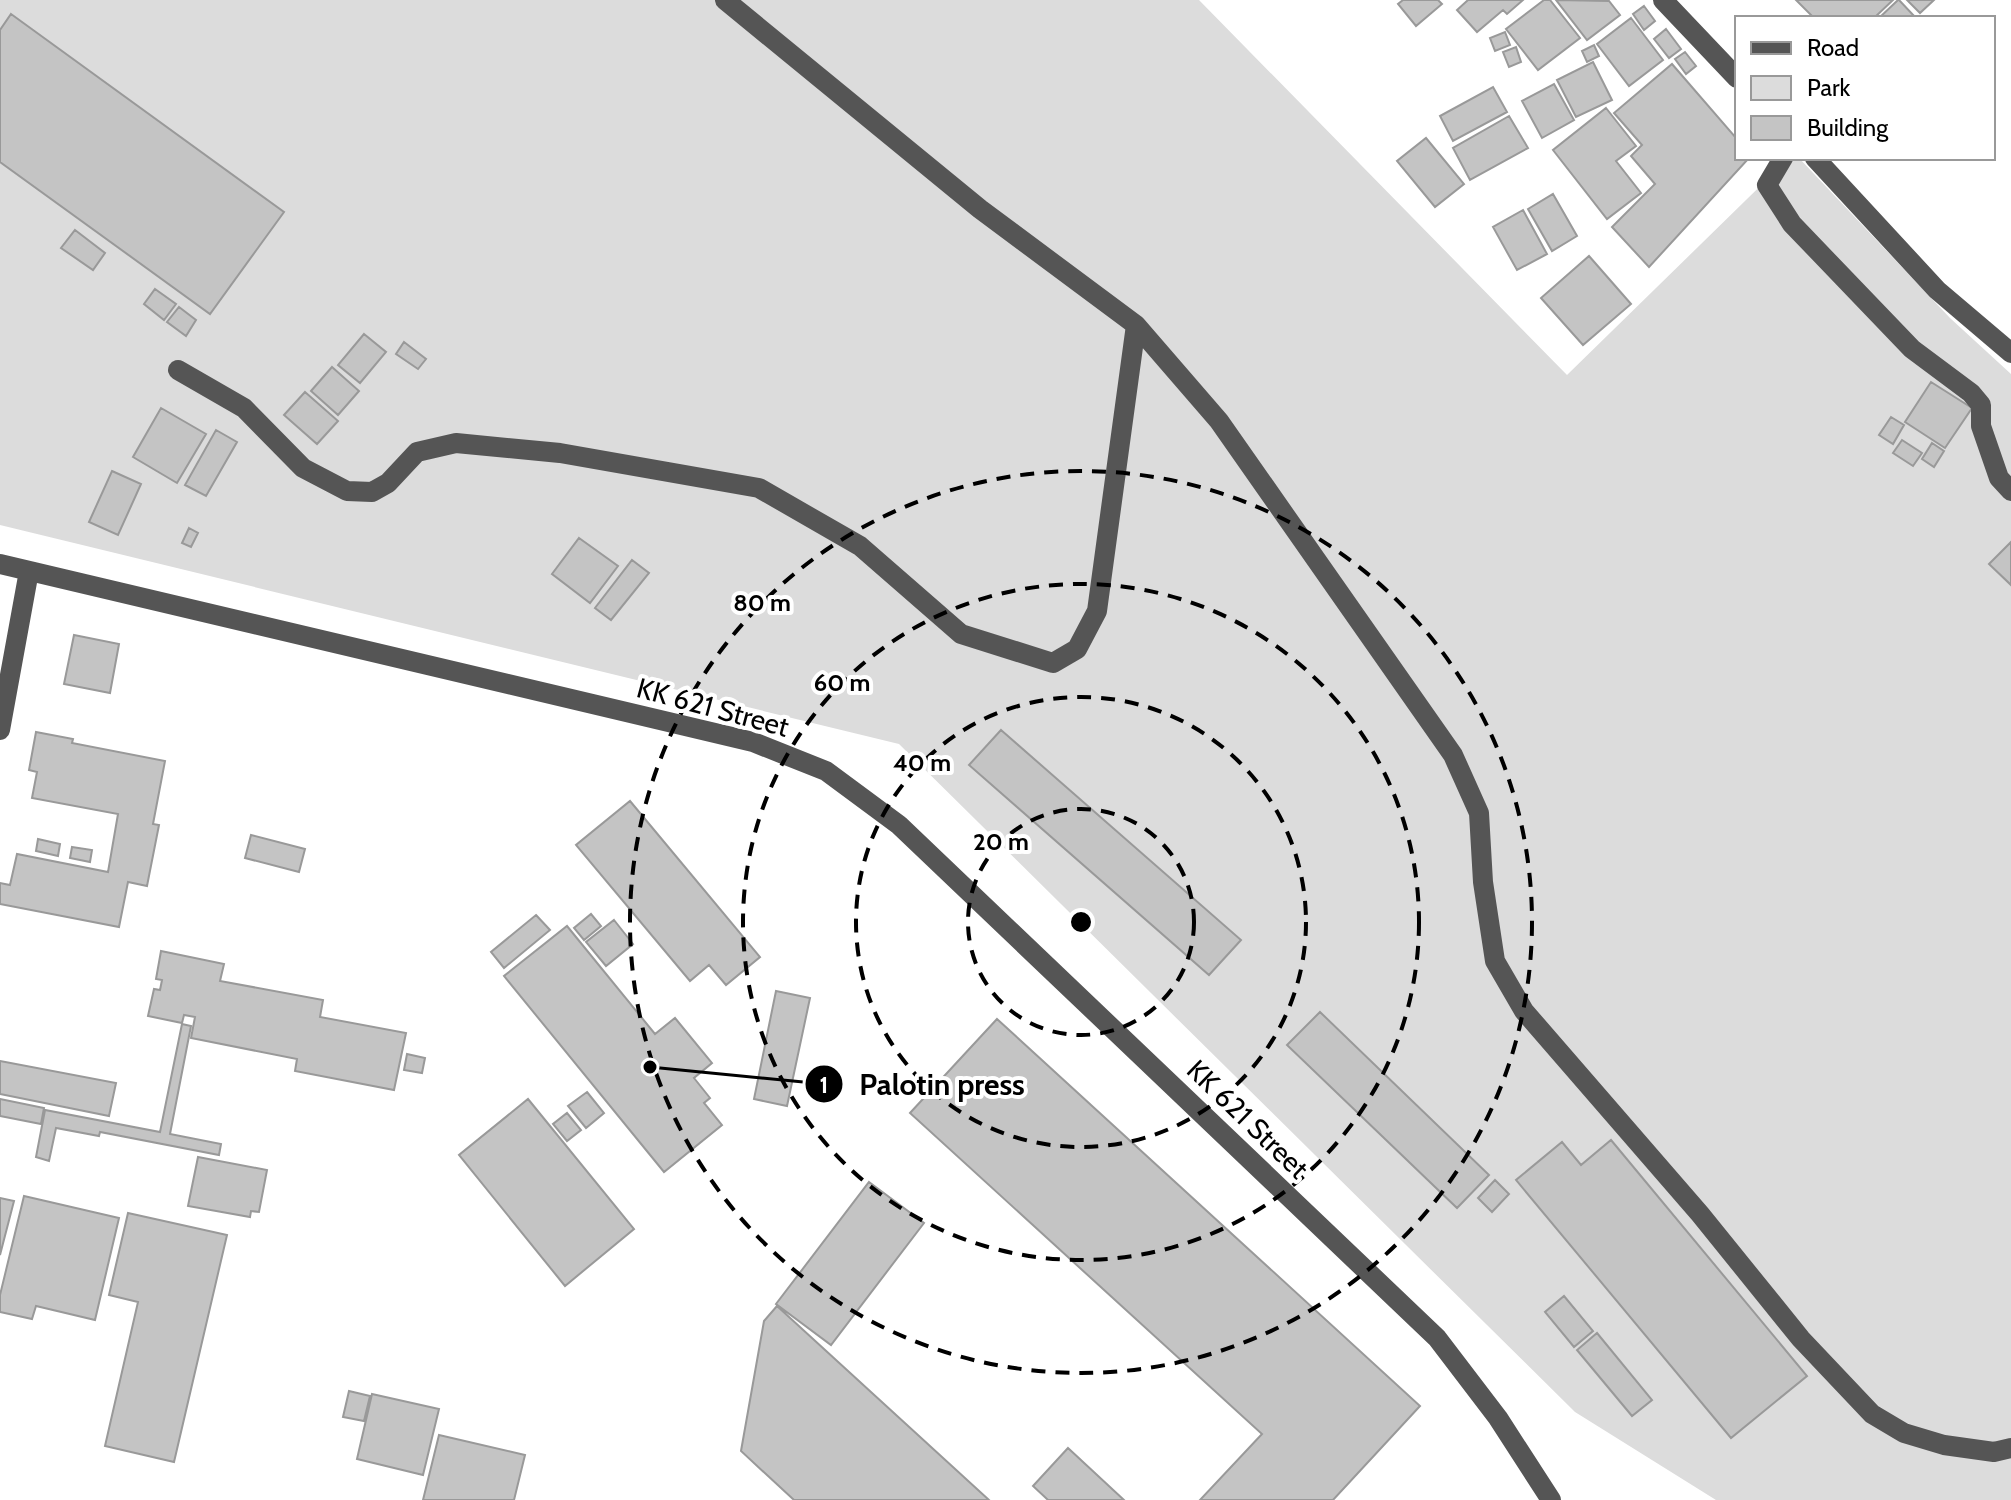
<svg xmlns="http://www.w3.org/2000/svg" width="2011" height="1500" viewBox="0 0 2011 1500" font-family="Cabin,sans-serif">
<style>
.green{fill:#dcdcdc}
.building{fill:#c4c4c4;stroke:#999;stroke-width:2}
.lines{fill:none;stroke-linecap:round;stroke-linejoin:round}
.minor{stroke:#555;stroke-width:20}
.ring{fill:none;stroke:#000;stroke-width:4;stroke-dasharray:14 10}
.labels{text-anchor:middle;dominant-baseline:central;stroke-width:8;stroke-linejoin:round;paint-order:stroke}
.street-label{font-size:28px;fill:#000;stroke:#fff}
.centre{fill:#000;stroke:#fff;stroke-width:4}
.ring-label{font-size:24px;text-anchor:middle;font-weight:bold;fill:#000;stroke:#fff;stroke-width:8;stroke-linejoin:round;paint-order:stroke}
.leader{fill:none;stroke:#000;stroke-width:3}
.callout-dot{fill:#000;stroke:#fff;stroke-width:3}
.mark-label{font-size:24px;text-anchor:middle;font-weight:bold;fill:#fff}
.callout-label{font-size:30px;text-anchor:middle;font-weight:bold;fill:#000;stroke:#fff;stroke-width:8;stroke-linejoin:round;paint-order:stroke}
</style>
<rect width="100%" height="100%" fill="#fff"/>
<path class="green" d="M0,0h1199l368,375 222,-217h10l151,160 61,56v1126h-295l-141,-88 -676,-668 -899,-219z"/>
<path class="building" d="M1403,0h35l4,4 -26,22 -18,-22z
M1468,0h55l-16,14 -4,-4 -26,22 -20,-22z
M1544,0h6l30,38 -42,32 -32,-41z
M1556,0l53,1 11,14 -33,25z
M1796,0h97l-19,18h-60z
M1899,0l17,18h-37l19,-18z
M1907,0h27l-14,13z
M1644,6l11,15 -11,9 -11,-16z
M11,14l273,198 -74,102 -210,-152v-132z
M1631,18l32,42 -34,26 -32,-42z
M1666,29l15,20 -12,9 -15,-19z
M1505,32l5,13 -15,6 -5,-13z
M1594,45l5,11 -12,6 -5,-11z
M1516,47l5,15 -12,5 -6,-15z
M1685,52l11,14 -10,8 -11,-15z
M1593,62l19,38 -36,17 -19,-37z
M1672,64l65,75v19h12l-100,109 -37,-40 43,-43 -24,-28 11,-11 -28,-32z
M1554,84l20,36 -32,18 -20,-37z
M1493,87l14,25 -54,29 -13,-25z
M1606,108l30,38 -20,15 25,32 -34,26 -54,-69z
M1509,116l19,32 -58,32 -17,-32z
M1426,138l38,46 -29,23 -38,-46z
M1553,194l24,42 -25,15 -24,-42z
M1523,210l24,44 -30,16 -24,-43z
M75,230l30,23 -12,17 -32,-22z
M1589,256l42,48 -48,41 -42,-47z
M155,289l21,15 -12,16 -20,-16z
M179,307l17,13 -10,16 -19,-14z
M364,334l22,18 -26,31 -22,-18z
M404,342l22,17 -8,10 -22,-15z
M332,367l27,24 -21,24 -27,-24z
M1931,382l41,26 -27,40 -40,-26z
M305,392l33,29 -21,23 -33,-29z
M161,408l45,26 -29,49 -44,-26z
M1891,417l13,8 -11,19 -14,-9z
M216,430l21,12 -31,54 -21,-11z
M1902,440l20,13 -9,13 -20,-13z
M1932,443l12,8 -10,16 -12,-8z
M112,471l29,13 -23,51 -29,-13z
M189,528l9,5 -7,14 -9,-4z
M579,538l39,28 -28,37 -38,-29z
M2011,542v43l-22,-21z
M632,560l17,13 -38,47 -16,-12z
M74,635l45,9 -9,49 -46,-9z
M1001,730l240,210 -32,35 -240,-210z
M36,732l37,7 -1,4 93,18 -12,63 6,1 -12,61 -19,-4 -9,45 -119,-23v-21l10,2 7,-31 91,18 10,-58 -86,-16 5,-26 -8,-2z
M630,801l130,156 -34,28 -17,-20 -19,16 -114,-136z
M251,835l54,14 -6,23 -54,-14z
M38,839l22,5 -2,12 -22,-5z
M72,847l20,3 -2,12 -20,-4z
M591,914l10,12 -17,14 -10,-12z
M536,915l14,15 -46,38 -13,-16z
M614,920l19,24 -27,22 -20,-24z
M567,926l88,108 20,-16 37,45 -18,15 16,20 -6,5 18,22 -58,47 -160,-196z
M161,951l63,13 -4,17 103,19 -3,17 86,16 -12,57 -99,-19 2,-12 -106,-21 4,-21 -11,-2 -2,8 -34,-7 6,-27 6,1 2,-10 -6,-1z
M776,991l34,7 -23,108 -33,-7z
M1320,1012l169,163 -32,33 -170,-163z
M997,1019l423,387 -87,94h-133l62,-66 -352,-321z
M182,1024l9,2 -21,108 51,10 -2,11 -119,-23 -1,4 -43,-8 -7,33 -13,-4 9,-47 115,22z
M407,1054l18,4 -3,15 -18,-3z
M0,1061l116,22 -7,33 -109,-22z
M587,1092l17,21 -18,15 -18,-22z
M0,1099l44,9 -3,16 -41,-8z
M528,1099l106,130 -69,57 -106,-131z
M567,1113l14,17 -14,11 -14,-17z
M1611,1140l196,236 -76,62 -215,-258 46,-38 19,23z
M198,1157l69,13 -8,42 -8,-1 -1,6 -62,-11z
M1495,1180l14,14 -17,18 -14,-14z
M869,1182l55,41 -93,122 -55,-41z
M24,1196l95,22 -24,102 -59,-14 -4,13 -32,-7v-17z
M0,1198l14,3 -14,54z
M128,1213l99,22 -53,227 -69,-16 33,-144 -29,-7z
M1564,1296l29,35 -19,16 -29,-35z
M777,1306l212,194h-195l-53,-49 23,-130z
M1597,1333l55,67 -20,16 -55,-66z
M349,1391l21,5 -6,25 -21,-4z
M372,1394l67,15 -16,66 -66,-16z
M439,1435l86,20 -11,45h-91z
M1068,1448l56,52h-76l-15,-14z"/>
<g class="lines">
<path class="minor" d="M725,0l255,209 156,116 83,96 234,334 26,58 4,69 12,79 29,50 176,203 101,125 71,75 32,19 40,12 50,7 17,-4
M1663,0l74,78
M1783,158l-16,27 25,39 120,125 59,44 10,12v21l18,52 12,13
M1815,158l122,132 74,63
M178,370l66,38 59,60 44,23 25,1 16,-9 29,-31 39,-9 104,10 199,35 101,58 101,88 92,29 24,-14 20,-38 39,-286
M0,564l753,178 73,29 73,54 538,513 61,80 53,82
M0,730l29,-159"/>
</g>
<g class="ring">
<circle cx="1081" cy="922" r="113"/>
<circle cx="1081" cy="922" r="225"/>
<circle cx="1081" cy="922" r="338"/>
<circle cx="1081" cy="922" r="451"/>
</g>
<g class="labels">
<g class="street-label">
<text transform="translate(713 707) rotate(15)">KK 621 Street</text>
<text transform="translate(1248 1119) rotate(44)">KK 621 Street</text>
</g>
</g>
<circle cx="1081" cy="922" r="12" class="centre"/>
<g class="ring-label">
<text x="762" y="611">80 m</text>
<text x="842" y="691">60 m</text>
<text x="922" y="771">40 m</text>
<text x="1001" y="850">20 m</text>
</g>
<path class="leader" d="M650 1067L824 1084"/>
<g class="callout-dot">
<circle cx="650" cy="1067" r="8"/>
<circle cx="824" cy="1084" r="20"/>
</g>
<g class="mark-label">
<text x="824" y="1093">1</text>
</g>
<g class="callout-label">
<text x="942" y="1095">Palotin press</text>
</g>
<rect x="1735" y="16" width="260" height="144" fill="#ffffff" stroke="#999999" stroke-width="2"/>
<rect x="1751" y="42" width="40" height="12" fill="#555555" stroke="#999999" stroke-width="2"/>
<text x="1807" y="56" font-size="24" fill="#000000">Road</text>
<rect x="1751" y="76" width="40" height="24" fill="#dcdcdc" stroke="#999999" stroke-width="2"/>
<text x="1807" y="96" font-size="24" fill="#000000">Park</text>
<rect x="1751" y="116" width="40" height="24" fill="#c4c4c4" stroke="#999999" stroke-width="2"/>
<text x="1807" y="136" font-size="24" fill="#000000">Building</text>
</svg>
